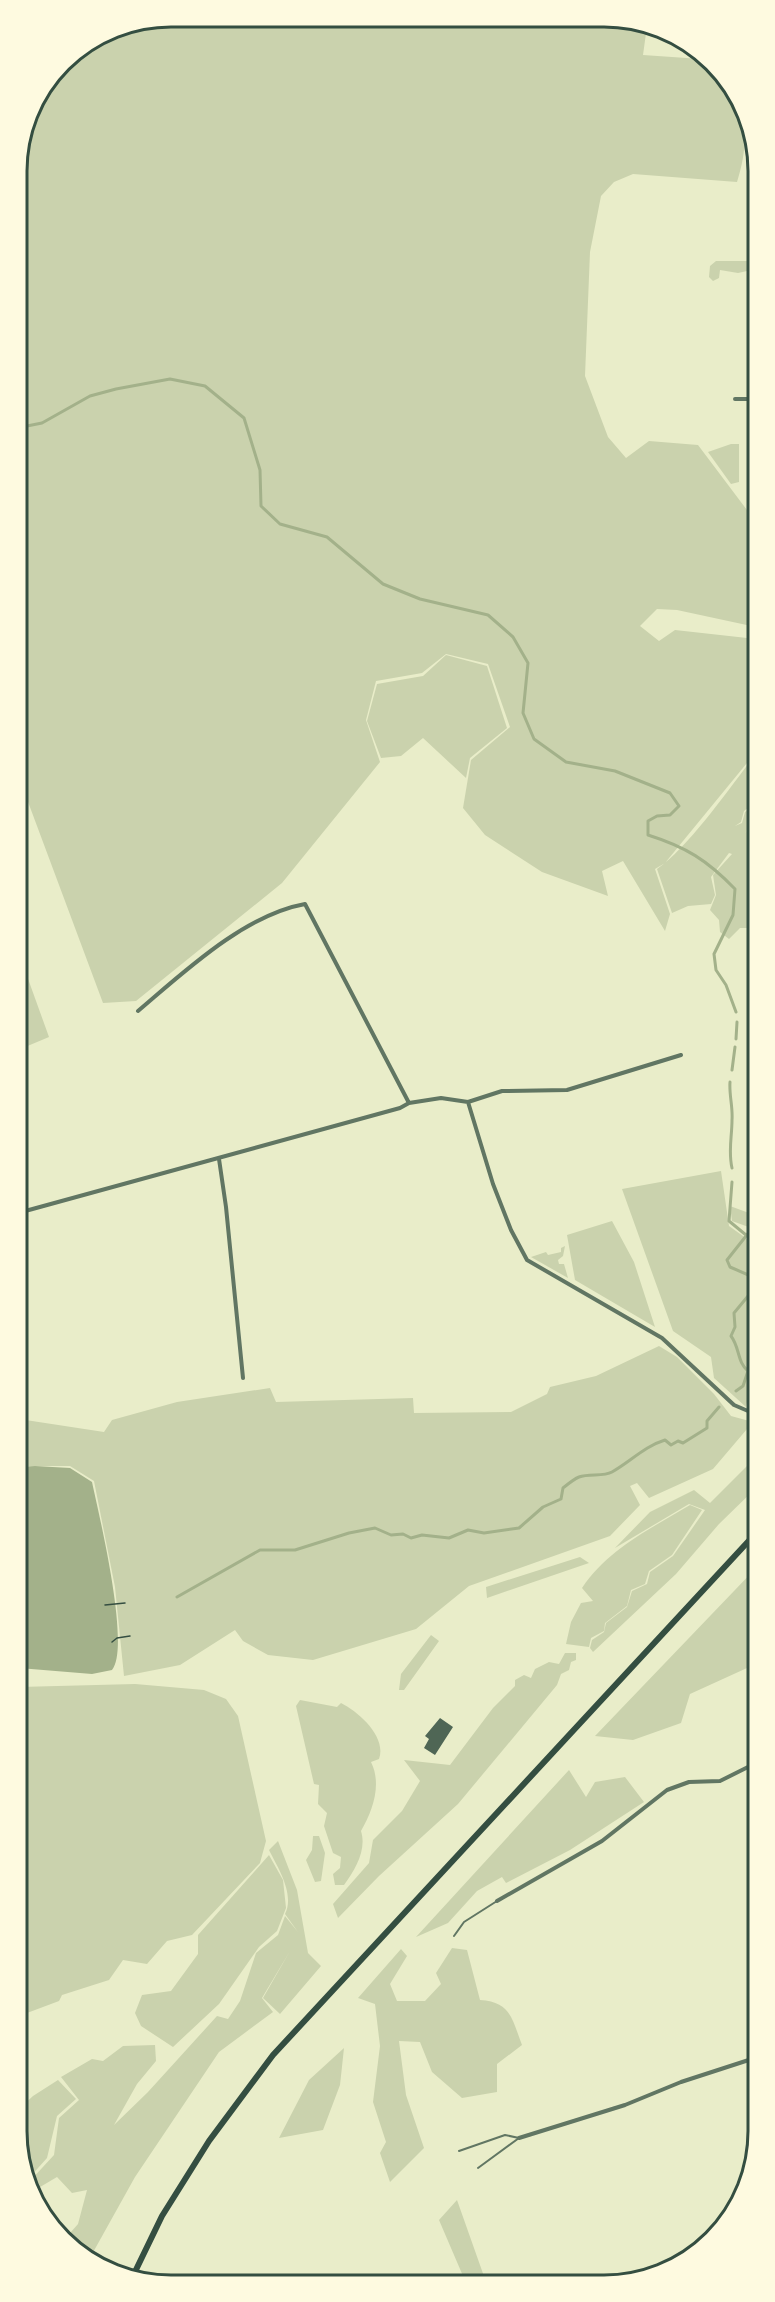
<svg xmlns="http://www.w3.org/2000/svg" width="775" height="2302" viewBox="0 0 775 2302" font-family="Commissioner,sans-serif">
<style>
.green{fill:#cad2ad}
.water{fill:#a3b18a}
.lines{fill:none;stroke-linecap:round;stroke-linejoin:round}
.stream{stroke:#a3b18a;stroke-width:3}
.building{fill:#4f6655}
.path{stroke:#344e41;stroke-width:1.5}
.service{stroke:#617663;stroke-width:2}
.minor{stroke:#617663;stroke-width:4}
.secondary{stroke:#344e41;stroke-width:6}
.rim{fill:none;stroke:#344e41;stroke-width:3}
</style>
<rect width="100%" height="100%" fill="#e9edc9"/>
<path class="green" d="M171,17l463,3 13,6 -4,29 58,4c39,41 54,66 36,123l-104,-8 -19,8 -13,14 -11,56 -5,124 23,61 18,21 23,-17 49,4 58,77v105l-79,-17 -20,-1 -17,17 19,15 16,-11 81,9v113l-91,111 -10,6 15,45 -5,17 -42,-70 -21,10 6,25 -66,-24 -57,-37 -22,-27 8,-48 39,-33 -22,-63 -42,-10 -24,19 -46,8 -10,39 14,42 -98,121 -146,118 -33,2 -85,-228 -1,-614 15,-58 37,-48 43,-27z
M716,261h40v8l-18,4 -18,-3 -1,8 -6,3 -4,-4 1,-11z
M731,444h8v38l-8,2 -23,-32z
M446,655l41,11 20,62 -37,30 -4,20 -43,-40 -22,18 -20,2 -14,-37 10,-37 46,-8z
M756,754v48l-12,9 -3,11 -6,4 7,-3 3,-11 11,-8v13l-11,16 11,-13v31l-3,-5 -1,1 4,6 1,75h-17l-11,11 -9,-7 -1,-12 -9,-10 6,-15 -3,-20 19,-21 -3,-1 -18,24 4,18 -4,9 -23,2 -16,7 -15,-44c33,-23 73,-82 99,-115z
M18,951l31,86 -31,13z
M721,1171l8,55 28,20v129l-5,3 -6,29 -32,-29 -3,-21 -38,-26 -51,-142z
M730,1206l27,10v14l-25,-9z
M612,1221l22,41 21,65 -80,-47 -8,-45z
M565,1246l-2,10 -5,4 1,4h5l4,14 -37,-21 15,-5 2,3 13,-3v-4z
M659,1346l18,11 37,37 17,22 22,6 -40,47 -64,29 -12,-15 -7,3 10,19 -30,31 -141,50 -53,43 -103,31 -45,-5 -25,-14 -8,-11 -55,35 -56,11 -9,-89 -21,-106 -24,-15h-51v-47l85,13 8,-12 65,-18 93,-14 6,14 137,-4 1,15 97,-1 36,-18 3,-7 46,-11z
M748,1465l9,2v20l-38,37 -43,50 -83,78 -3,-4 2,-8 12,-8 2,-9 21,-16 5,-16 15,-7 3,-12 23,-16 32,-46 -16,-6 -74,44 35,-36 44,-22 16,13z
M690,1505l12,5 -30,45 -23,16 -4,13 -14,6 -4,16 -22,17 -1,8 -13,7 -2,9 -23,-3 5,-22 10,-19 12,-2 -11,-13c26,-39 68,-59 108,-83z
M580,1557l9,6 -102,35 -1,-11z
M757,1567l1,96 -68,31 -9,29 -48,17 -38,-4z
M431,1635l8,6 -35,49h-5l2,-16z
M565,1653h11v7l-5,2 -2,8 -8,4 -4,11 -99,119 -79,72 -41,42 -5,-14 36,-41 4,-23 29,-29 18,-30 -16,-21 46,5 43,-57 22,-22v-6l9,-5 7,3 4,-9 14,-7 10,2z
M135,1684l69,6 22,9 12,17 28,125 -6,22 -68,72 -25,6 -20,23 -24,-4 -14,20 -47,15 -3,6 -40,15v-329z
M300,1700l37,7 4,-4c18,9 46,34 38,56l-8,3c11,22 2,48 -10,69 6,19 -6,39 -17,54h-9l-2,-11 7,-6 1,-11 -8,-4 -9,-27 3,-13 -9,-9 1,-19 -5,-1 -18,-78z
M569,1770l17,27 9,-15 30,-5 19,25 -74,48 -64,33 -4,-6 -25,14 -29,32 -32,14z
M313,1836h6l6,17 -4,28 -6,1 -9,-22 6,-10z
M278,1841l19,49 11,63 13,13 -41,48 -17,-16 27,-47 -28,47 11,14 -54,40 -84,125 -44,79 -28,-15 15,-17 9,-34 -15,3 -15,-16 -22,13 -5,-9 24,-26 5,-37 20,-18 -18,-23 31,-18 11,2 20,-15 32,-1 1,16 -19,23 -23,41 34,-33 69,-76 11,3 12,-18 16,-48 22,-18 7,-19 13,16 -13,-18c10,-20 -7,-46 -16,-64z
M269,1855l14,25 3,28 -9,23 -18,16 -40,57 -46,43 -32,-21 -6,-13 7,-18 29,-4 27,-37v-19z
M452,1948l15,2 13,50c31,2 32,19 42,45l-25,19v28l-35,6 -30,-26 -12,-30 -21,-1 7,54 18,53 -34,34 -10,-29 6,-11 -13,-40 7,-56 -5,-42 -17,-6 43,-49 6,7 -17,28 7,17h28l16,-17 -5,-11z
M344,2048l-4,37 -17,45 -44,8 30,-58z
M58,2080l18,19 -19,17 -10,42 -18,20 -9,-17 -1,-52 14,-13z
M457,2200l29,82 -20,1 -27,-63z"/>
<path class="water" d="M35,1466l35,2 22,14c7,33 39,165 20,188l-20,4 -73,-6v-201z"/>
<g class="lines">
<path class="stream" d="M17,428l25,-5 48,-27 26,-7 54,-10 35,7 39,32 16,52 1,36 19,18 47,13 56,47 37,15 68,16 25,22 15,26 -5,50 11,26 32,23 49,9 55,22 9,13 -9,9 -13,1 -9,5v14c38,12 59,25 87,54l-2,26 -19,39 2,16 10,15 10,27
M736,1039l1,-17
M732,1070l3,-23
M730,1082c-1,13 3,25 2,38 0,17 -4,31 0,48
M732,1182l-3,39 17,14
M736,1391l7,-5 5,-15c-11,-9 -8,-23 -17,-35l4,-9 -1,-14 19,-23v-13l-23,-10 -3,-7 23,-29 7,3
M177,1597l83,-47h35l54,-17 26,-5 16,7 12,-1 8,4 11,-3 27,3 19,-8 16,3 35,-5 24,-21 18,-8 2,-11c5,-4 11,-9 16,-11 10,-4 24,0 33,-5 18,-10 33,-26 53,-32l6,5 7,-4 5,2 24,-15v-7l12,-14"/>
</g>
<path class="building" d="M440,1718l13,9 -18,28 -11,-7 5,-9 -4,-3z"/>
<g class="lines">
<path class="path" d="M105,1605l20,-2
M112,1642l5,-4 13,-2"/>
<path class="service" d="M454,1936l10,-14 33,-21
M459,2151l46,-16 14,3
M478,2168l41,-30"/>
<path class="minor" d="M735,399h21
M468,1102l25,82 18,46 16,30 135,78 72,67 14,6 9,-1
M409,1103l32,-5 27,4 34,-11 65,-1 114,-35
M219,1159l7,48 17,171
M18,1213l382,-105 9,-5 -104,-199c-61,11 -121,68 -167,107
M497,1901l105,-60 65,-51 22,-8 31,-1 38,-19
M519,2138l106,-33 56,-23 77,-25"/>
<path class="secondary" d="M132,2278l30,-62 47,-75 64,-86 484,-523"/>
</g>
<path d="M0 0H775V2302H0ZM171 27H604A144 144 0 0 1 748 171V2131A144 144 0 0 1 604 2275H171A144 144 0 0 1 27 2131V171A144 144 0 0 1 171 27Z" fill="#fefae0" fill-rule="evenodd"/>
<path class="rim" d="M171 27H604A144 144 0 0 1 748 171V2131A144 144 0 0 1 604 2275H171A144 144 0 0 1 27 2131V171A144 144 0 0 1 171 27Z"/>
</svg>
